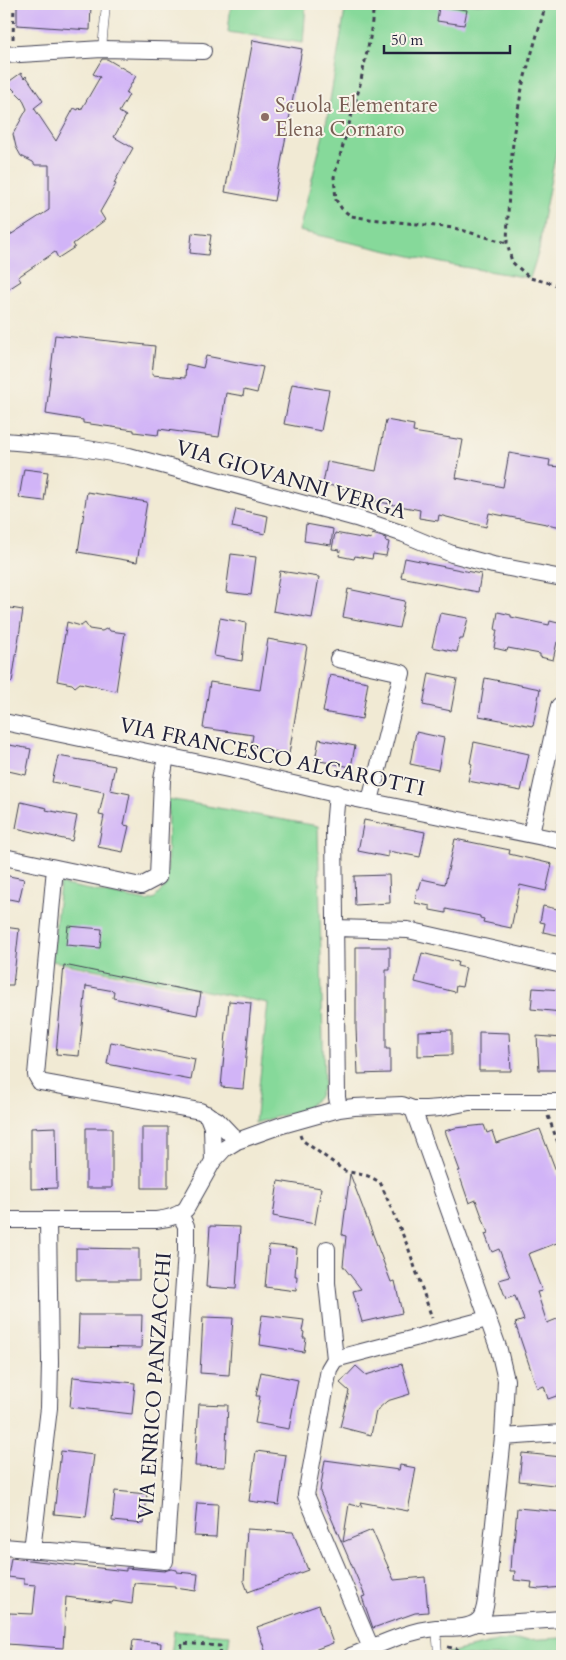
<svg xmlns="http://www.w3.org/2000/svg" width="566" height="1660" viewBox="0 0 566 1660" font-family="Cardo,serif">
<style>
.green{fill:#86d99a;stroke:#547e6a}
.building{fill:#d1b4f7}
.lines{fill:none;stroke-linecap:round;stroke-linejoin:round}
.service-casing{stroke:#414052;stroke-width:9}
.minor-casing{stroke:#414052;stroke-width:18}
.path{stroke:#414052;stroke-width:3;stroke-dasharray:4 4;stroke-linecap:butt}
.service{stroke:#fff;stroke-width:8}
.minor{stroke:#fff;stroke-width:16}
.education-dot{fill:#8d6e63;stroke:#f7f3e8;stroke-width:2}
.labels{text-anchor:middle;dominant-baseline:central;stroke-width:4;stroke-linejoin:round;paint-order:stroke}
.education-label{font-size:21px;fill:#785e54;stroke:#f7f3e8;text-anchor:start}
.street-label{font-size:21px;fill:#22223b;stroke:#f7f3e8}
</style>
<rect width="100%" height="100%" fill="#f7f3e8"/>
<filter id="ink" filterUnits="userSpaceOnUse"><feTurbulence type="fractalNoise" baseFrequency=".02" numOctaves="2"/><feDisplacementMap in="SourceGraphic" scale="10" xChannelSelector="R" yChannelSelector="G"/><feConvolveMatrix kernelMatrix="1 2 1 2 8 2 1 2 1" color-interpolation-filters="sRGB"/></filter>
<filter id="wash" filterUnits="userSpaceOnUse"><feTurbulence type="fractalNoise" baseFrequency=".0096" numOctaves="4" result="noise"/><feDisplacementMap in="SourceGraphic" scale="20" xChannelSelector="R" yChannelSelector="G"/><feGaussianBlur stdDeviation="1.12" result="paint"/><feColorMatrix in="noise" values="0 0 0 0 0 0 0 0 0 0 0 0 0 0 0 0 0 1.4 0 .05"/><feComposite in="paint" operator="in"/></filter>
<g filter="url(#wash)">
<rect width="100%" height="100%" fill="#f1ead4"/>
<path class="green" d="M231,4h75l-3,39 -75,-11z
M346,4h216v118l-19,97 -4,31 -9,28 -79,-13 -152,-34 28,-112z
M168,799l150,27 6,259 -6,13 -13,11 -50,14 13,-120 -216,-42 8,-77 87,17 8,-3 12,-14z
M174,1631l56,4 -3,21h-56z
M562,1638v18h-115l1,-3 53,-12z"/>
<g id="blocks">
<path class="building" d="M17,4h74l-1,26 -73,-5z
M439,6l28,4 -3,15 -27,-4z
M253,40l49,9 -28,152 -49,-9z
M102,59h5l29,17 -10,17 3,2 -10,17 7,4 -12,21 19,11 -19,35 2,1 -16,28 5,8 -32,24 2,3 -17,11 -3,-6 -37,25 3,4 -17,11v-53l45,-29v-45h-14l-2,-3 -12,-6 -5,-9 -3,-13 14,-25 -5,-11 -15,-15 14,-10 3,5 2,-2 17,25 -9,7 22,33 18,-33 4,2 1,-2 2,2 19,-33 -7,-3z
M192,233l19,2 -3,20 -18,-2z
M55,335l100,11 -3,29 33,3 1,-14 17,4 3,-12 57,11 -6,26 -13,-3 -1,6 -17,-3 -7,44 -60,-8 -1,6 -24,-3v-2l-51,-7v-3l-37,-6z
M292,384l37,6 -8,41 -37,-7z
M386,420l28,5 -1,7 50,8 -7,38 47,9 6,-34 41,7 -1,6 13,1v60l-73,-14 -3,14 -47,-12 -1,6 -19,-3 1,-8 -45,-9 1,-6 -53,-11 4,-22 49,9z
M24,469l24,3 -4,29 -25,-3z
M87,492l60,10 -10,60 -59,-10z
M236,509l32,7 -3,18 -33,-7z
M306,524l27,5 -2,16 -27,-4z
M335,533l32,6v-1l4,1 1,-5 14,4 -1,3 4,1 -3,14 -13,-2 -1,5 -17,-3 -1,3 -15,-3 1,-6 -8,-1z
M231,554l25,3 -5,38 -25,-3z
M405,558l20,4v1l56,11 -3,18 -77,-15z
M280,571l39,6 -7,41 -39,-7z
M348,589l57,12 -6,27 -56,-11z
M4,607l19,3 -11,72 -8,-1z
M498,612l13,3v2l38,8 1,-4 12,3 -2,18h-3l-4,18 -13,-3v-3l-32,-6 -1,3 -13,-3 3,-18h-2z
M440,613l28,5 -5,21h-3l-3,13 -25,-5z
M220,618l26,5 -4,38 -28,-5z
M67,622l14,4 4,-3 4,6 13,2 6,-3 2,3 15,2 -9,58 -36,-8 -5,4 -3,-3 -15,-3z
M268,639l39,7 -18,108 -38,-7 2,-12 -50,-7 7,-46 50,8z
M429,673l28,6 -6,32 -28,-6z
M330,675l38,7 -6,37 -39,-7z
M485,678l55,11 -7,37 -54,-10z
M416,732l28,6 -6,32 -28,-6z
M319,739l36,7 -4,21 -36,-7z
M474,742l55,12 -8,37 -53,-10 4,-17 -2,-1z
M4,744l27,5 -5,26 -22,-5z
M58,756l57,10 -5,24 20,4 -6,31 5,1 -6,26 -25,-5 6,-31 -5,-1 5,-23 -52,-10z
M21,802l26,6 -1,2 31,6 -5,25 -56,-13z
M364,820l61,12 -5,25 -32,-6v6l-30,-6z
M455,839l55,11 -1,4 43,10 -6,27 -26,-6 -9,43 -28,-6 1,-3 -4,-1v-2l-34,-7v4l-16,-3v-4l-15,-3 2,-14h2l3,-10 23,5z
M4,875l20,4 -5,22 -15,-3z
M389,875l1,28 -35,2 -1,-29z
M543,906l19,4v26l-19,-4 2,-9 -5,-1z
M68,926l34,3 -2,19 -34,-3z
M4,927l15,2 -6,56h-9z
M356,947h34v23h-4v79h4v24l-32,1 -2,-46z
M422,953l36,9 -1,4 9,2 -4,19 -6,-1 -1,6 -40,-10z
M64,965l137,28 -4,22 -84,-17 1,-7 -28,-5 -7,70 -23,-2z
M533,988l29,2v22l-31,-3z
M229,1001l22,2 -8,86 -22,-2z
M452,1030v25l-34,1v-25z
M479,1032l30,1 2,38h-32z
M537,1036l25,2v32h-23z
M111,1042l84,17 -4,21 -84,-16z
M484,1125l3,8 5,-2 4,12 44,-14 18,47 4,-1v66l-34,13 14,37 -5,1 10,31 15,-6v77l-14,5 -4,-13 -7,2 -22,-65 9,-3 -9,-24 -9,3 -7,-19 11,-3 -11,-28 -7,3 -7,-18 3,-1 -12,-33 -7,3 -11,-32h2l-15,-40 10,-3z
M56,1127l1,61 -26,1v-61z
M142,1127h26v61h-26z
M86,1128h26v60h-26z
M350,1174l41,108 4,-1 7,32 -40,9 -9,-31 8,-2 -18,-23 3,-30 -4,-1z
M278,1181l43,7 -6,36 -42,-8z
M210,1226l30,1 -4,62 -30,-2z
M269,1245l28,3 -2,28h2l-1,15 -31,-4z
M76,1248l63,1v31h-63z
M79,1315h63l-1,33 -63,-1z
M262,1315l42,5 -2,11 2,1 -1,6h3l-2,14 -44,-7 1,-10h-2z
M203,1317l30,1 -4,57 -29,-2z
M402,1364l8,30 -23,7 -11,10 -5,24 -31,-8 9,-36 -9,-8 16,-17 10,9z
M261,1372l37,8 -9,49 -34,-6 5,-27h-4z
M73,1377l62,6 -3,31 -62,-7z
M199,1404l29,1 -3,62 -30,-1z
M61,1451l33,4 -8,62 -32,-3z
M256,1451l30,4 -7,50 -30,-4z
M522,1453l40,4v29l-43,-5z
M325,1460l74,10 1,-5 16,3 -8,43 -48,-9 2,5 -13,-3 -6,38 29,-12 22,50 31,-3 3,35 -13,1 -42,15 -11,-31 3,-1 -45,-104z
M115,1491l32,3 -3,30 -32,-3z
M197,1503l21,1 -2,33 -22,-1z
M517,1508l45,4v75l-22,2 -9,-1 1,-6 -18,-2 1,-9h-5l1,-16h2z
M247,1529l46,3 15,38 -60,22 -4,-11z
M11,1558l115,13v-3l38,3 7,-2 6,1v2l21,2 -2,17 -21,-3v-2l-41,-3 -2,21 -19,-3 -1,2 -46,-6 -3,51 -56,-4 2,-31 24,1 3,-29 -12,-1v-5l-16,-2z
M319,1605l14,38 -35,13h-31l-10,-29z
M133,1640l28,3 -1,13h-29z"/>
</g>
</g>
<g filter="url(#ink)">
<use href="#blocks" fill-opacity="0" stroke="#414052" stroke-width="1"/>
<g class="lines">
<g class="service-casing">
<path id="service" d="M102,49l4,-45
M436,1628l2,25"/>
</g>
<g class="minor-casing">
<path id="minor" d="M4,55l98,-6 101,2
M4,441l72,6 53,9 227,62 48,16 48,20 41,11 69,13
M338,659l64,14 -32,128
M4,722l229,48 124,29 205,42
M337,793l-3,35 3,269 2,12
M531,834l28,-128
M4,857l137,29 17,-9 4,-97 4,-24
M55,868l-19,207 4,7 160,29 17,9 20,21
M335,928l73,2 154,35
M207,1114l5,13 1,34
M4,1220h152c11,-1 21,-3 30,-11l27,-48 11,-12 13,-8 45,-16 57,-16 15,-2 48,-2 11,4h13l14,-1 29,-6h93
M327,1249v34l8,76
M503,1437l59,-4
M4,1547l161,14 21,-310v-25l-6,-12
M32,1550l17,-142 1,-46 -2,-142
M479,1621l6,3 77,-5
M371,1648l-65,-153 23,-126 6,-10 152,-40
M351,1656c28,-11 55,-25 85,-28 13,-1 31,2 42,-7 6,-5 7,-14 8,-21l17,-163 3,-57 -7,-30 -86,-241"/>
</g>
<path class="path" d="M374,4l-4,34 -11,51 -25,88 2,23 6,9 9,7 19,3 84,9 53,15
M546,4l-23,79 -9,48 -5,57 -2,55 5,19 18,16 32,8
M13,39l1,-35
M548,1116l14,37
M300,1135l2,5 43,31 23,5 12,6 28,65 24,71
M448,1647l9,2 7,7
M181,1656l1,-13 38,3 -1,10"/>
<use href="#service" class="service"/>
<use href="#minor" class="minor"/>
</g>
</g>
<circle class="education-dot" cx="265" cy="117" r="5"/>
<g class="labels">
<g class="education-label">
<text x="275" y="105">Scuola Elementare<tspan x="275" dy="24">Elena Cornaro</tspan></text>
</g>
<g class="street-label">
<text transform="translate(291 480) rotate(16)">VIA GIOVANNI VERGA</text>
<text transform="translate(272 757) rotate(12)">VIA FRANCESCO ALGAROTTI</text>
<text transform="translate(155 1386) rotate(-86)">VIA ENRICO PANZACCHI</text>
</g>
</g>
<rect width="566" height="1660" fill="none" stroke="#f7f3e8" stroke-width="20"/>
<path d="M384 45v8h126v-8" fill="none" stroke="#22223b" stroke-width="2.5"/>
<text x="391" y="45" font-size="15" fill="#22223b" stroke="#f7f3e8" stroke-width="4" paint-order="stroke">50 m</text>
</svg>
